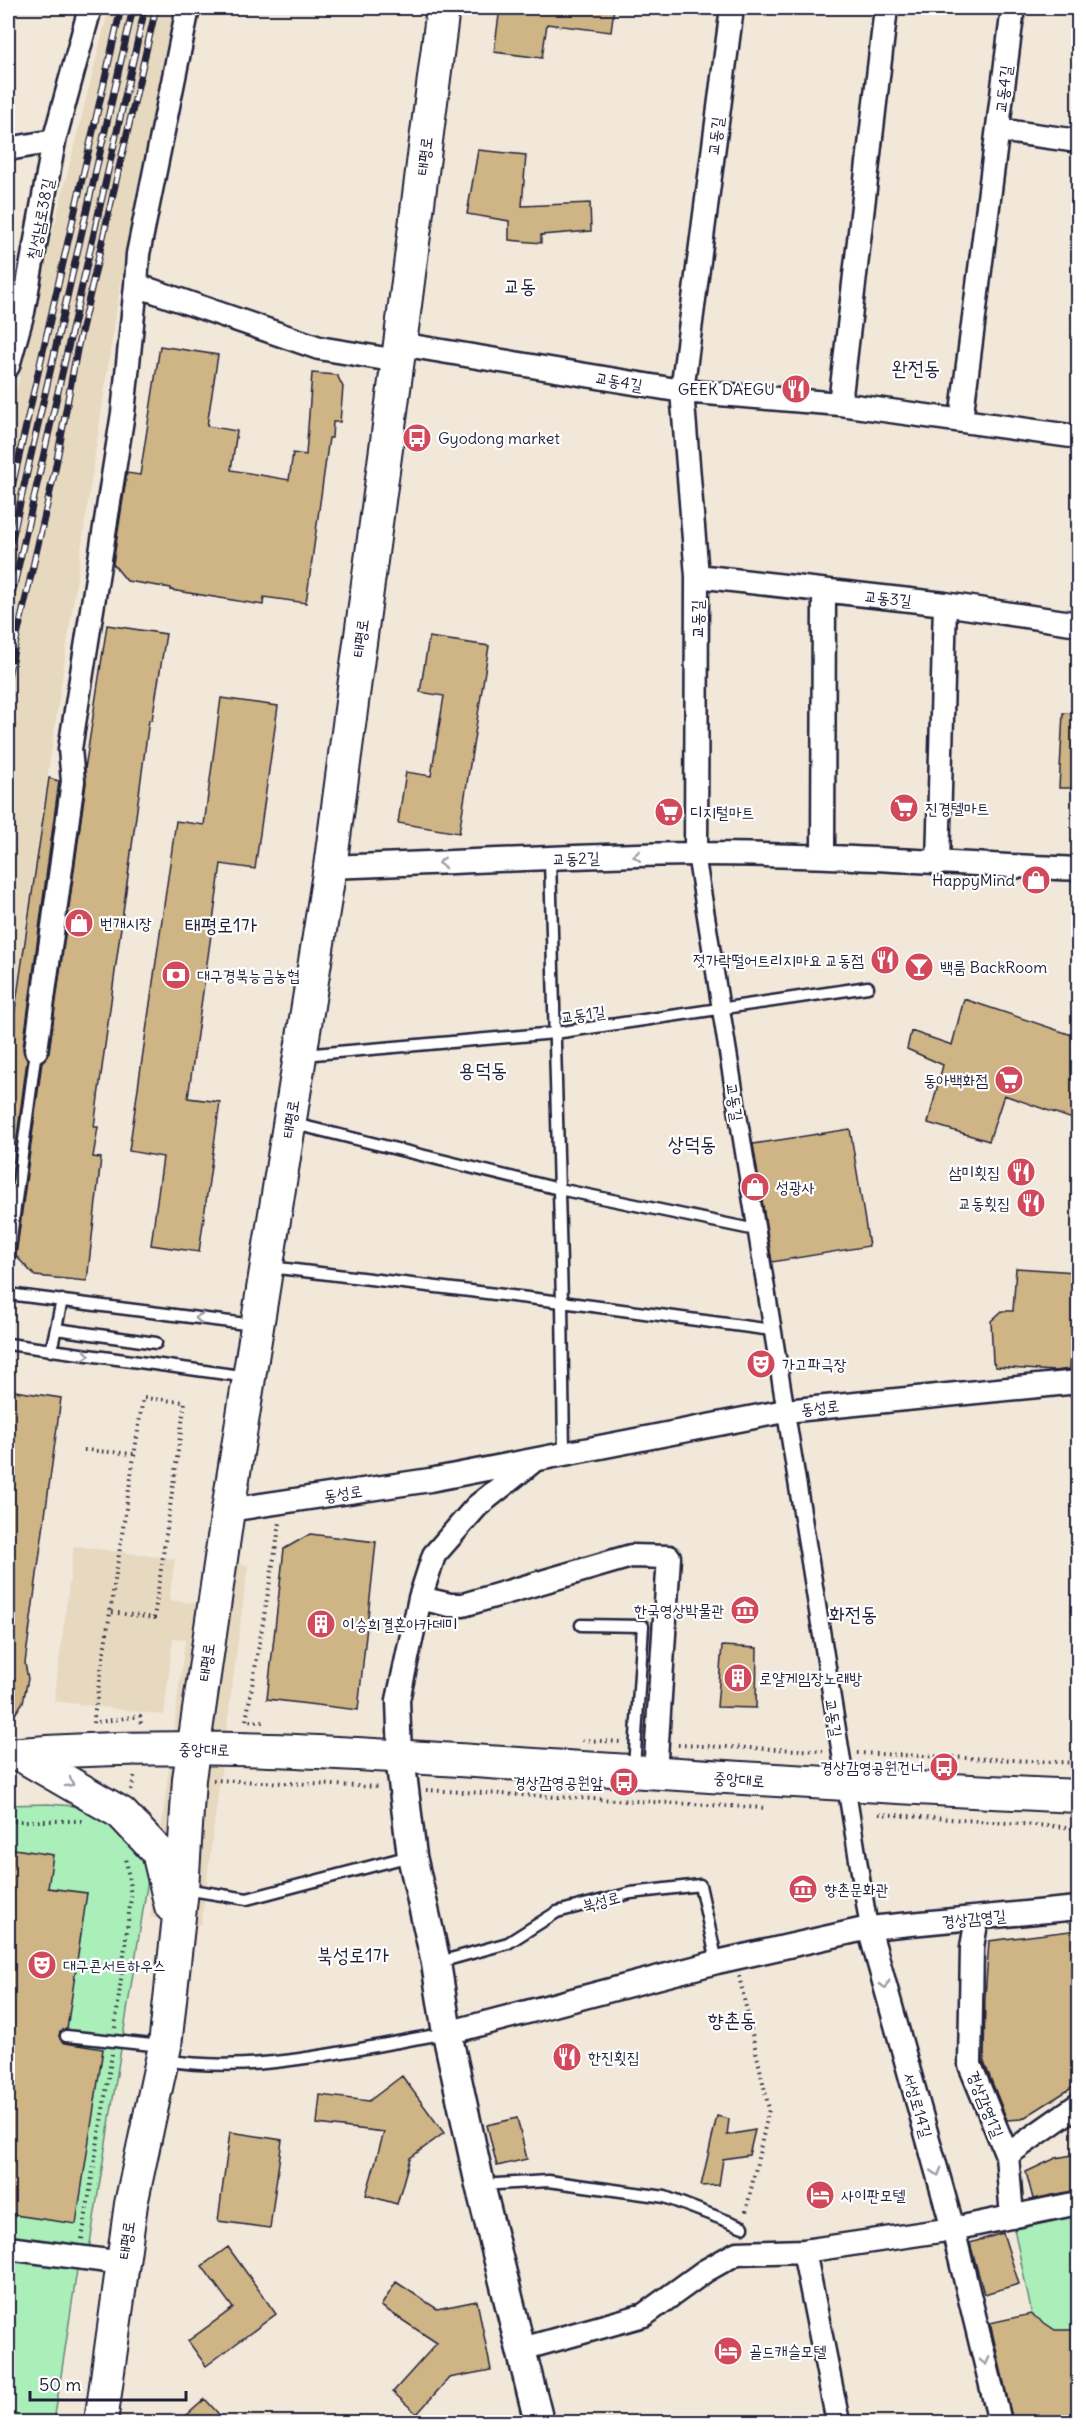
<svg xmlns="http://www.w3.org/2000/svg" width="1086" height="2430" viewBox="0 0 1086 2430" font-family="Delius,'Poor Story',sans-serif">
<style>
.built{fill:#e7d8c0}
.green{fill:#aaeeb9;stroke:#66887a;stroke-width:1.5}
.building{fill:#cfb485;stroke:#22223b;stroke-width:1.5}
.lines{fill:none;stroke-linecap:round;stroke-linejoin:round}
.service-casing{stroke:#22223b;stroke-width:15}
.pedestrian-casing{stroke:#22223b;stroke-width:21}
.minor-casing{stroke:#22223b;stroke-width:27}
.tertiary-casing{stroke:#22223b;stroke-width:33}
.secondary-casing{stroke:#22223b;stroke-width:36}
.path{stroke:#22223b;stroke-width:4;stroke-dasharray:1.5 4.5;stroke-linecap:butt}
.service{stroke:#fff;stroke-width:10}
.pedestrian{stroke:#fff;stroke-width:16}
.minor{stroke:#fff;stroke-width:22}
.tertiary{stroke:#fff;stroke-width:28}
.secondary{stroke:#fff;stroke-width:32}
.rail-casing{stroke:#22223b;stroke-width:7}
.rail{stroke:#fff;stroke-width:4.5;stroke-dasharray:14;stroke-linecap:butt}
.oneway{stroke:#9c9ca7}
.labels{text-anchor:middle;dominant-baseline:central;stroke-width:4.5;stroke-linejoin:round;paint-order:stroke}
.street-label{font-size:16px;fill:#22223b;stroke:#fff}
.poi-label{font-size:16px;fill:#22223b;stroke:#fff;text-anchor:start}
.quarter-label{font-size:20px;fill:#22223b;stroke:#fff}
</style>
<rect width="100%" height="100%" fill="#f1e8da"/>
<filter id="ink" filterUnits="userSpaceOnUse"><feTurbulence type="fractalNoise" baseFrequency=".0167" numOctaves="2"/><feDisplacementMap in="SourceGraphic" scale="12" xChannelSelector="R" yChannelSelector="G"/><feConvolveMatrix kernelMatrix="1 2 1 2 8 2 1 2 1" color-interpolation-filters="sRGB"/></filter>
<g filter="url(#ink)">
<path class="built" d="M109,8h65l-55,284 -111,753v-616l33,-151z
M74,1546l101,13 -6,41 35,4 6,-44 38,5 -47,360 -51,-7 35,-278 -12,-2 -9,77 -110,-14z"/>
<path class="green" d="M48,1804l39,3 49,32 12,40 -59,371 -81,-13v-432z
M1078,2215v207h-24l-40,-194z
M8,2248l71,9 -25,165h-46z"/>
<path class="building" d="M500,8h114l-3,24 -64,-8 -5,34 -48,-6z
M478,150l48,5 -4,51 68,-3 1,28 -50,4v8l-32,-3v-19l-42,-7z
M160,346l58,9 -11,71 30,5 -6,39 58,10 4,-27 13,2 6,-82 25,2 6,12 -3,35h-7l-1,16h-3l-23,165 -42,-6 -1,8 -92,-15v-2l-44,-7 -14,-17 14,-91 13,2z
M107,625l59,9 -14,86h-3l-55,407h4l-5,30 8,1 -14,123 -52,-5 -19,-20 26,-194 7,-10 37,-269 -1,-14z
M429,637l60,9 -30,187 -61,-10 8,-51 25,4 13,-80 -24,-4z
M221,698l57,8 -23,163 -34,-5 -33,234 32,4 -21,150 -48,-7 12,-88 -34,-6 47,-330 28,4z
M1063,713l15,1v74h-19z
M49,778l10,3 -36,267 4,12 -19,147v-150z
M964,999l114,38v84l-74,-26 -15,46 -61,-18 15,-58 -36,-16 4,-18 41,14z
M850,1129l19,117 -97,16 -19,-118z
M1016,1268l60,4 -6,97 -16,2 -58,-4 -3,-5 -2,-41 11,-10h11z
M8,1390l53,8 -36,265 3,16 -5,23 -15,23z
M310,1534l66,8 -18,168 -91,-11 17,-150z
M722,1646l35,2 -1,60 -39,-1z
M8,1848l45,7 -5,33 39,5 -20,136 -7,2 -1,5 6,7 38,6 -27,175 -68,-10z
M1078,1930v154l-56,35 -15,1 -23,-58 1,-66 4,-55z
M402,2076l42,57 -34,25 -13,46 -31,-9 18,-63 -67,-8 3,-29 49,6z
M717,2116l12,3 -2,16 28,-5 -6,25 -26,4 -4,26 -18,1z
M517,2118l10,41 -30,7 -10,-41z
M230,2132l52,8 -12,88 -52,-7z
M1078,2154v36l-45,9 -7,-27 30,-14z
M1003,2233l16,51 -35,10 -14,-51z
M228,2247l48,67 -70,52 -18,-25 45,-33 -31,-42z
M396,2282l41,27 40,-8 14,69 -42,8 -32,36 -24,-22 44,-49 -56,-37z
M1031,2314l24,16h19l-2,56 5,-2 1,38h-65l-23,-99z
M205,2399l21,23h-47z"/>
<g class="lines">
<g class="service-casing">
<path id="service" d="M550,859l12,443 2,152
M303,1055l252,-22 313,-46
M291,1123l268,66 197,41
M8,1260l28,-210
M270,1267l292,35 210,28
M8,1294l246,31
M56,1329l100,14
M8,1344l240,33
M51,1351l11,-51
M581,1625l62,1 -9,142
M185,1889l62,10 163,-43
M436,1963l72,-20 49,-31 74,-19 69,-8 17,77
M66,2036l96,10
M166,2060c90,16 191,-12 281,-27
M481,2185l67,-4 117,16 78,30"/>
</g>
<g class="pedestrian-casing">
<path id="pedestrian" d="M696,854l173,1074"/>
</g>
<g class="minor-casing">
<path id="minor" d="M188,8l-50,246 -2,31 183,63 79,13
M998,130l80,11
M8,149l46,-8
M400,344l282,47 158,13 238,33
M8,366l15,-54 31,-171 36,-133
M840,404l46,-396
M961,420l52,-412
M697,576l248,28 133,20
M696,854l1,-278 -15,-185 50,-383
M823,856l1,-265
M938,864l7,-260
M330,867c122,-4 245,-12 367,-13 128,0 254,10 381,15
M36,1050l37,-269 -3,-32 53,-336 13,-128
M228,1510l202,-30 355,-69 293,-29
M420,1598l30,7h13l168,-49 38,1 -14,216
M400,1757l-2,-57 22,-102 14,-43 43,-49 54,-43
M977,1918l-5,29 -2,118 37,90 5,62
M869,1928l84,301 47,193
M447,2033l270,-71 152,-34 209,-20
M1007,2155l71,-50
M8,2248l115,15
M804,2251l34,171
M522,2349l122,-34 61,-44 32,-18 67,-2 149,-22 125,-26"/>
</g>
<g class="tertiary-casing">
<path id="tertiary" d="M400,1757l12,99 24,107 11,70 33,152 59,237"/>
</g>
<g class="secondary-casing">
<path id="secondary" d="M19,1754l102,59 37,39 13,54
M8,1755c170,-15 341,-2 511,9 186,12 373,24 559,32
M101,2422l30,-218 34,-158 17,-157 7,-110 39,-269 102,-643 70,-523 43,-336"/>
</g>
<path class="path" d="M84,1450l51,4
M98,1722l42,-6 1,9
M263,1722l-17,-1 34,-198
M93,1723l50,-325 42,4 -31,216 -44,-6
M582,1740l40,2
M678,1745l145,6
M857,1753l221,10
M213,1780l167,7
M131,1790l4,-16
M426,1790l340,18
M879,1814l199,14
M8,1821h74
M739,1976l30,133 -23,103
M115,2028l16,-131 -5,-40
M82,2239l30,-185"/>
<use href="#service" class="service"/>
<use href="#pedestrian" class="pedestrian"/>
<use href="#minor" class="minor"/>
<use href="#tertiary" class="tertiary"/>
<use href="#secondary" class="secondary"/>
<g class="rail-casing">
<path id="rail" d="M8,505l113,-497
M8,556l125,-548
M8,612l137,-604
M8,676l47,-206 22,-120 79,-342"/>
</g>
<use href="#rail" class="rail"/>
</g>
<defs><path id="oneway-chevron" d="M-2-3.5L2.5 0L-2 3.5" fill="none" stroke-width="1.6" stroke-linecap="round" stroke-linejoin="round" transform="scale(1.5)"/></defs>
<g class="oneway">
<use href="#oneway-chevron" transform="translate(637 856) rotate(178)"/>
<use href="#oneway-chevron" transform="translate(442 863) rotate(178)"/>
<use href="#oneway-chevron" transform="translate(199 1318) rotate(-173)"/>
<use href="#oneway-chevron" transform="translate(86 1355) rotate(8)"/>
<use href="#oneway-chevron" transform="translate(70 1783) rotate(29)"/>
<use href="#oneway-chevron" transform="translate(885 1985) rotate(74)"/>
<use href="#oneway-chevron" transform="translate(937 2172) rotate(74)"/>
<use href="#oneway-chevron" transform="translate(985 2361) rotate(76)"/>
</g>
</g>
<defs>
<g id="restaurant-disc" transform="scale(1.5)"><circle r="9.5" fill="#d1495b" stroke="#fff"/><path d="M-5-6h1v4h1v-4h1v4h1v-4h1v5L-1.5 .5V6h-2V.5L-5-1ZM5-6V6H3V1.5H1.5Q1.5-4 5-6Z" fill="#fff"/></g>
<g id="bus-disc" transform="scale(1.5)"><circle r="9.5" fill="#d1495b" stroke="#fff"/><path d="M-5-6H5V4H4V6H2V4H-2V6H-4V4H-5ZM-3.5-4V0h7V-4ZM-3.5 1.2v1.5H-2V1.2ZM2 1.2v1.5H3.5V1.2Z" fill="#fff"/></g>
<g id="supermarket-disc" transform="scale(1.5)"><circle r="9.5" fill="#d1495b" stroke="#fff"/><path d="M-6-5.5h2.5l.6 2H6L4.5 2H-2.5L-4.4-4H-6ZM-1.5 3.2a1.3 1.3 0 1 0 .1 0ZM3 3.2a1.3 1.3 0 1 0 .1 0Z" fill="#fff"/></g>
<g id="shop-disc" transform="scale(1.5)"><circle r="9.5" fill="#d1495b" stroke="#fff"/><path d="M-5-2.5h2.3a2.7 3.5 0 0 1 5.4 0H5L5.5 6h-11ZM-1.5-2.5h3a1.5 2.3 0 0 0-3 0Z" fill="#fff"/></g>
<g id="bar-disc" transform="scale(1.5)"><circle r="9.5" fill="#d1495b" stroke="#fff"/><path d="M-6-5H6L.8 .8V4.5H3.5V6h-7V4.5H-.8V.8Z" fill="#fff"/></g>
<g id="bank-disc" transform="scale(1.5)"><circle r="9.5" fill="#d1495b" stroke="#fff"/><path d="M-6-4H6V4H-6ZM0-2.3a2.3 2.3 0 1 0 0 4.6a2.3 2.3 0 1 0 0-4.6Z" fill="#fff"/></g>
<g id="theatre-disc" transform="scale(1.5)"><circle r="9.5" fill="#d1495b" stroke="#fff"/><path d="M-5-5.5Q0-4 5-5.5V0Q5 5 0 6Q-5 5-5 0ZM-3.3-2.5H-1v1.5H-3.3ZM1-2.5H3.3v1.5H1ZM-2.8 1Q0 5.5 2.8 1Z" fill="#fff"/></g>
<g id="museum-disc" transform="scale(1.5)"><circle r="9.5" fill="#d1495b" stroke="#fff"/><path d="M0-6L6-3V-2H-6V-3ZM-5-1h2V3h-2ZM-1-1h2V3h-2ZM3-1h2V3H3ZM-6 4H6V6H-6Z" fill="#fff"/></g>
<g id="building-disc" transform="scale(1.5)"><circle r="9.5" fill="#d1495b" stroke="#fff"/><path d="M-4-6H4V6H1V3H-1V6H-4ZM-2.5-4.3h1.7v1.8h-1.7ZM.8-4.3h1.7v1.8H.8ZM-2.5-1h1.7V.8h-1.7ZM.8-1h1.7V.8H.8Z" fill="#fff"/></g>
<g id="hotel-disc" transform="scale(1.5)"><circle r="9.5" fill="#d1495b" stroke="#fff"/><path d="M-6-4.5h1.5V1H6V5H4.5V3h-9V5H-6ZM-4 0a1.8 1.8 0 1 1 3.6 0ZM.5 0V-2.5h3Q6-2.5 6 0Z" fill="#fff"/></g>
</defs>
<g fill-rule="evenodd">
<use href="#restaurant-disc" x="796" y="389"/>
<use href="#bus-disc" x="417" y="438"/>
<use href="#supermarket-disc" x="904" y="808"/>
<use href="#supermarket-disc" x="669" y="812"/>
<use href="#shop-disc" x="1036" y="880"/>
<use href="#shop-disc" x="79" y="923"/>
<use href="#restaurant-disc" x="885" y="960"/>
<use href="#bar-disc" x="919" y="967"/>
<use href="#bank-disc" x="176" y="975"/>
<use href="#supermarket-disc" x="1009" y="1080"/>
<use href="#restaurant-disc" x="1021" y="1172"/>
<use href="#shop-disc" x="755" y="1187"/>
<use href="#restaurant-disc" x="1031" y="1203"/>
<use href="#theatre-disc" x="761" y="1364"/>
<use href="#museum-disc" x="745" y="1610"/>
<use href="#building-disc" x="321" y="1624"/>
<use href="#building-disc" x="738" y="1678"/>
<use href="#bus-disc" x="944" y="1767"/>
<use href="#bus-disc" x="624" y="1782"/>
<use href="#museum-disc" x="803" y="1889"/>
<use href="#theatre-disc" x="42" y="1965"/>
<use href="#restaurant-disc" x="567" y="2057"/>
<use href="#hotel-disc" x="820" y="2195"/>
<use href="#hotel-disc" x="728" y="2351"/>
</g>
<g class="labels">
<g class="street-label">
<text transform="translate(1003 89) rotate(-83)">교동4길</text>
<text transform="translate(715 136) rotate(-83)">교동길</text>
<text transform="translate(424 156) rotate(-83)">태평로</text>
<text transform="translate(40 219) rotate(-79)">칠성남로38길</text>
<text transform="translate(619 381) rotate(10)">교동4길</text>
<text transform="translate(888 598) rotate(6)">교동3길</text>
<text transform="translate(697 619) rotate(-90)">교동길</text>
<text transform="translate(360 638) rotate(-82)">태평로</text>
<text transform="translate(576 858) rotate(-2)">교동2길</text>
<text transform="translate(583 1014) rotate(-8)">교동1길</text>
<text transform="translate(735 1102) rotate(81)">교동길</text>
<text transform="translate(290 1119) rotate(-81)">태평로</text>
<text transform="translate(820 1407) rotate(-6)">동성로</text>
<text transform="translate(343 1493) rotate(-8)">동성로</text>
<text transform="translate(206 1662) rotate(-82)">태평로</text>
<text transform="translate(834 1718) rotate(81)">교동길</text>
<text transform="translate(204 1749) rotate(1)">중앙대로</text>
<text transform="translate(739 1779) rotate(4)">중앙대로</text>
<text transform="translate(601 1901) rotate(-15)">북성로</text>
<text transform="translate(974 1918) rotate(-6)">경상감영길</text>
<text transform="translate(986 2104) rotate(68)">경상감영1길</text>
<text transform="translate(918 2105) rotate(74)">서성로14길</text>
<text transform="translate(126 2240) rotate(-82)">태평로</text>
</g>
<g class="poi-label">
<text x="775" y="389" text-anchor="end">GEEK DAEGU</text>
<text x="438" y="438">Gyodong market</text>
<text x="925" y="808">진경텔마트</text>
<text x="690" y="812">디지털마트</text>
<text x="1015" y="880" text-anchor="end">HappyMind</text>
<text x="100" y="923">번개시장</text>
<text x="864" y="960" text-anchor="end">젓가락떨어트리지마요 교동점</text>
<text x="940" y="967">백룸 BackRoom</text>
<text x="197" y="975">대구경북능금농협</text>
<text x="988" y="1080" text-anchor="end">동아백화점</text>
<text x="1000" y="1172" text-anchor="end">삼미횟집</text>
<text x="776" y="1187">성광사</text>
<text x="1010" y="1203" text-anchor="end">교동횟집</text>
<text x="782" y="1364">가고파극장</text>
<text x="724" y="1610" text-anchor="end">한국영상박물관</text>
<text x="342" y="1624">이승희결혼아카데미</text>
<text x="759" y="1678">로얄게임장노래방</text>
<text x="923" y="1767" text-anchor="end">경상감영공원건너</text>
<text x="603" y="1782" text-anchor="end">경상감영공원앞</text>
<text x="824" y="1889">향촌문화관</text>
<text x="63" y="1965">대구콘서트하우스</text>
<text x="588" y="2057">한진횟집</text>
<text x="841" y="2195">사이판모텔</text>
<text x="749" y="2351">골드캐슬모텔</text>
</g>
<g class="quarter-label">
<text x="520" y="285">교동</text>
<text x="916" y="367">완전동</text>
<text x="221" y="924">태평로1가</text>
<text x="483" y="1069">용덕동</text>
<text x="692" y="1143">상덕동</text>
<text x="853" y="1613">화전동</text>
<text x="353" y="1954">북성로1가</text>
<text x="732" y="2019">향촌동</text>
</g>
</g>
<rect width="1086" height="2430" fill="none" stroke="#fff" stroke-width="30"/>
<rect x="15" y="15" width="1056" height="2400" fill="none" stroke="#22223b" stroke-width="2" filter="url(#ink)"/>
<path d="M30 2391v9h156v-9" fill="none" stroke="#22223b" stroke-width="3"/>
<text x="39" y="2391" font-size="18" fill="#22223b" stroke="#ffffff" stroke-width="4.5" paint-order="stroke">50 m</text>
</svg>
